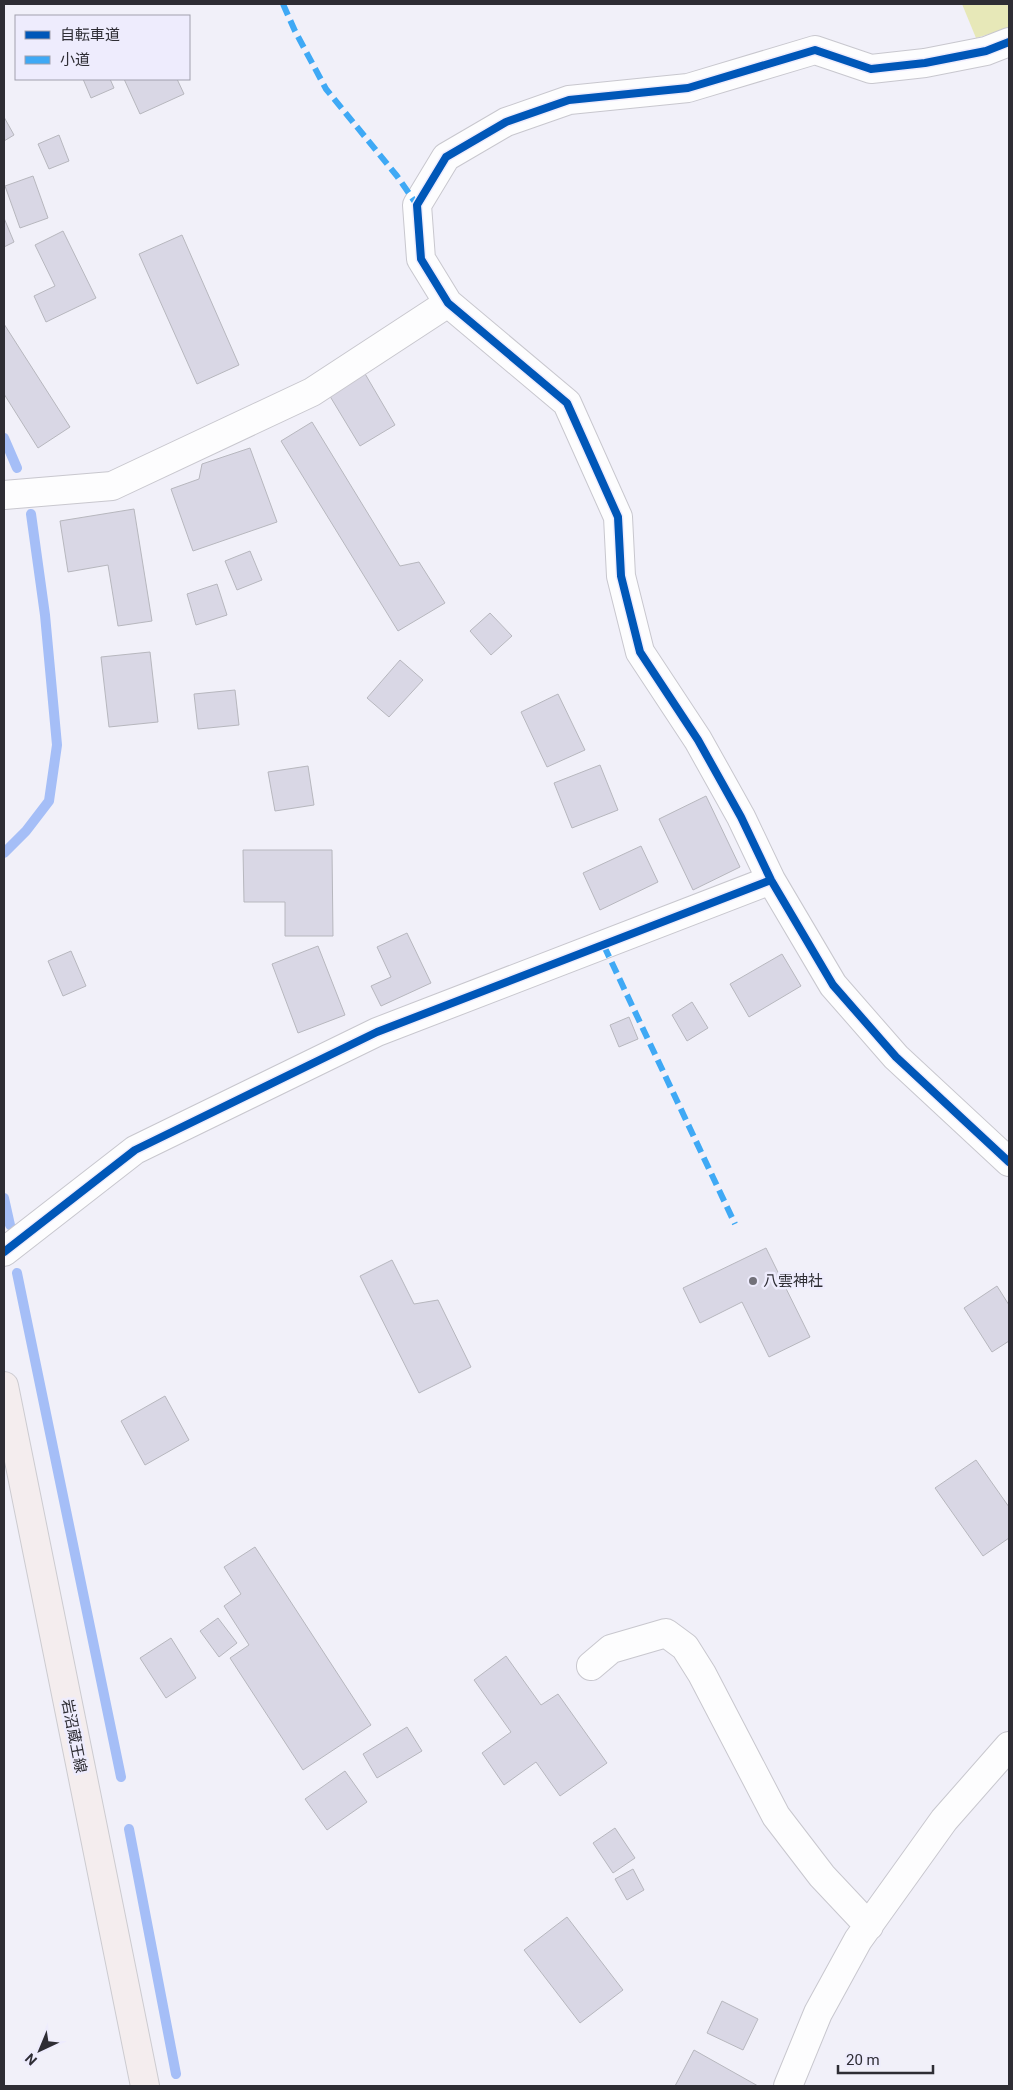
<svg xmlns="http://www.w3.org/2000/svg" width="1013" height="2090" viewBox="0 0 1013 2090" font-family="Roboto,'Noto Sans JP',sans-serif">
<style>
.green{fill:#e7e8b8}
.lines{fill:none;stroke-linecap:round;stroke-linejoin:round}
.stream{stroke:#a5bef7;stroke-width:10}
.building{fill:#d9d7e5;stroke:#b7b7be}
.minor-casing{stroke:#c8c7ce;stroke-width:30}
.major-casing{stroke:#cccbd0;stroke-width:30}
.minor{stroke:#fdfdfe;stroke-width:28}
.major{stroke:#f4edee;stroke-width:28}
.quiet{stroke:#3fa9f5;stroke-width:6;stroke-dasharray:12 6;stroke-linecap:butt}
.cycleway-casing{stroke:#eeecfd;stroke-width:11}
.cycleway{stroke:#0057b8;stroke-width:8}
.poi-dot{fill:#727179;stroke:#eeecfd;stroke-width:2}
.labels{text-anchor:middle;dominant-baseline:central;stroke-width:5;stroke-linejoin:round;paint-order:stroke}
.poi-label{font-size:15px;fill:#2e2d34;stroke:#eeecfd;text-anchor:start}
.street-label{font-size:15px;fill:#2e2d34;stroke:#eeecfd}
</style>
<rect width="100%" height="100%" fill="#f1f0f9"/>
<path class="green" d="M962,4h47v24l-33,10z"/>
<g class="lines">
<path class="stream" d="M4,438l13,30
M4,853l22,-22 23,-30 8,-56 -12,-130 -14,-101
M4,1198l6,27
M17,1273l104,504
M129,1829l47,245"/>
</g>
<path class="building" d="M83,79h27l4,9 -23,10z
M124,79h53l7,15 -44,20z
M4,117l10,18 -10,6z
M59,135l10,26 -20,8 -11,-25z
M33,176l15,42 -28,10 -15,-42z
M4,218l10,24 -10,5z
M63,231l33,67 -50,24 -12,-26 21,-10 -20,-41z
M182,235l57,130 -42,19 -58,-130z
M4,324l66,103 -32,21 -34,-54z
M364,372l31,53 -35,21 -32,-53z
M312,422l88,144 19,-4 26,41 -47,28 -117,-190z
M250,448l27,74 -84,29 -22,-62 28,-10 3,-15z
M134,509l18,112 -34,5 -10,-61 -40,7 -8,-51z
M250,551l12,29 -25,10 -12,-29z
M217,584l10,31 -31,10 -9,-31z
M490,613l22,23 -21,19 -21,-24z
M150,652l8,70 -49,5 -8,-70z
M400,660l23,20 -34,37 -22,-19z
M235,690l4,35 -41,4 -4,-35z
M558,694l27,56 -38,17 -26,-55z
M600,765l18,45 -46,18 -18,-45z
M308,766l6,39 -39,6 -7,-39z
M706,796l34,71 -47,23 -34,-71z
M641,846l17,36 -58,28 -17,-37z
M243,850h89l1,86h-48v-34h-41z
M407,933l24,50 -50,23 -10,-20 20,-9 -14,-30z
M318,946l27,69 -47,18 -26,-69z
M71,951l15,35 -23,10 -15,-35z
M782,954l19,32 -52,31 -19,-33z
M692,1002l16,26 -21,13 -15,-26z
M629,1017l9,22 -19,8 -9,-22z
M766,1248l44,89 -41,20 -27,-55 -42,21 -17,-35z
M392,1260l22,44 24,-4 33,67 -52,26 -59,-117z
M997,1286l12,19v36l-17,11 -28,-44z
M165,1396l24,44 -44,25 -24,-44z
M976,1460l33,47v31l-26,18 -48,-68z
M255,1547l116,178 -68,45 -73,-112 19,-13 -25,-39 17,-12 -17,-27z
M218,1618l19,25 -18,14 -19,-26z
M171,1638l25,40 -30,20 -26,-40z
M506,1656l35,49 17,-11 49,69 -47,33 -24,-34 -32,23 -22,-32 29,-21 -37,-52z
M407,1727l15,24 -45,27 -14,-24z
M345,1771l22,31 -40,28 -22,-31z
M615,1828l20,30 -22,15 -20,-30z
M633,1869l11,21 -17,10 -12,-21z
M567,1917l56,73 -43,33 -56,-73z
M722,2001l36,18 -15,31 -36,-17z
M694,2050l64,36h-83z"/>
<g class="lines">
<g class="minor-casing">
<path id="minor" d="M1009,42l-23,9 -61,12 -54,6 -56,-19 -127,38 -119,12 -63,22 -60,35 -29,48 4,54 27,44 119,100 51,114 3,59 19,76 58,88 43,77 30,63 62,105 63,72 113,105
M4,495l108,-9 200,-94 136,-89
M4,1252l131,-102 242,-118 394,-152
M591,1666l20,-17 55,-16 19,14 17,27 74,142 46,60 47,50
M788,2086l30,-73 40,-73 86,-120 65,-74"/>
</g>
<g class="major-casing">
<path id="major" d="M4,1386l141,700"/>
</g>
<use href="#minor" class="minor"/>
<use href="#major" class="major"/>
<path class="quiet" d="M283,4l12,27 31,58 71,87 20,29
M604,946l131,278"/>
<g class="cycleway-casing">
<path id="cycleway" d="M1009,42l-23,9 -61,12 -54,6 -56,-19 -127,38 -119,12 -63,22 -60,35 -29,48 4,54 27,44 119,100 51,114 3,59 19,76 58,88 43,77 30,63 62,105 63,72 113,105
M4,1252l131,-102 242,-118 394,-152"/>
</g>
<use href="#cycleway" class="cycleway"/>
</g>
<circle class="poi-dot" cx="753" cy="1281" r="5"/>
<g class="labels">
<g class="poi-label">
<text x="763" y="1281">八雲神社</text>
</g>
<g class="street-label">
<text transform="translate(74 1736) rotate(79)">岩沼蔵王線</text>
</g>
</g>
<rect width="1013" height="2090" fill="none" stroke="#2e2d34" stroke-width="10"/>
<rect x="15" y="15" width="175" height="65" fill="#eeecfd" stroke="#a1a0ad"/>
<rect x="25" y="31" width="25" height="8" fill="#0057b8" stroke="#a1a0ad"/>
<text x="60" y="40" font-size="15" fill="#2e2d34">自転車道</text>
<rect x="25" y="56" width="25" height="8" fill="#3fa9f5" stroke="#a1a0ad"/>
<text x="60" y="65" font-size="15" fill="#2e2d34">小道</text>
<g transform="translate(40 2050) rotate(224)" stroke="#eeecfd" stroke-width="4" paint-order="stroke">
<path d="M0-4L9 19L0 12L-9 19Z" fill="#2e2d34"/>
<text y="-8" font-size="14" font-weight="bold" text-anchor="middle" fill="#2e2d34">N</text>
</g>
<path d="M838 2065v8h95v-8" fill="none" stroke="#2e2d34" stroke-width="2.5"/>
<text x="846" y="2065" font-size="15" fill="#2e2d34" stroke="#eeecfd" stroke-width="4" paint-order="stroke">20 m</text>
</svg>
